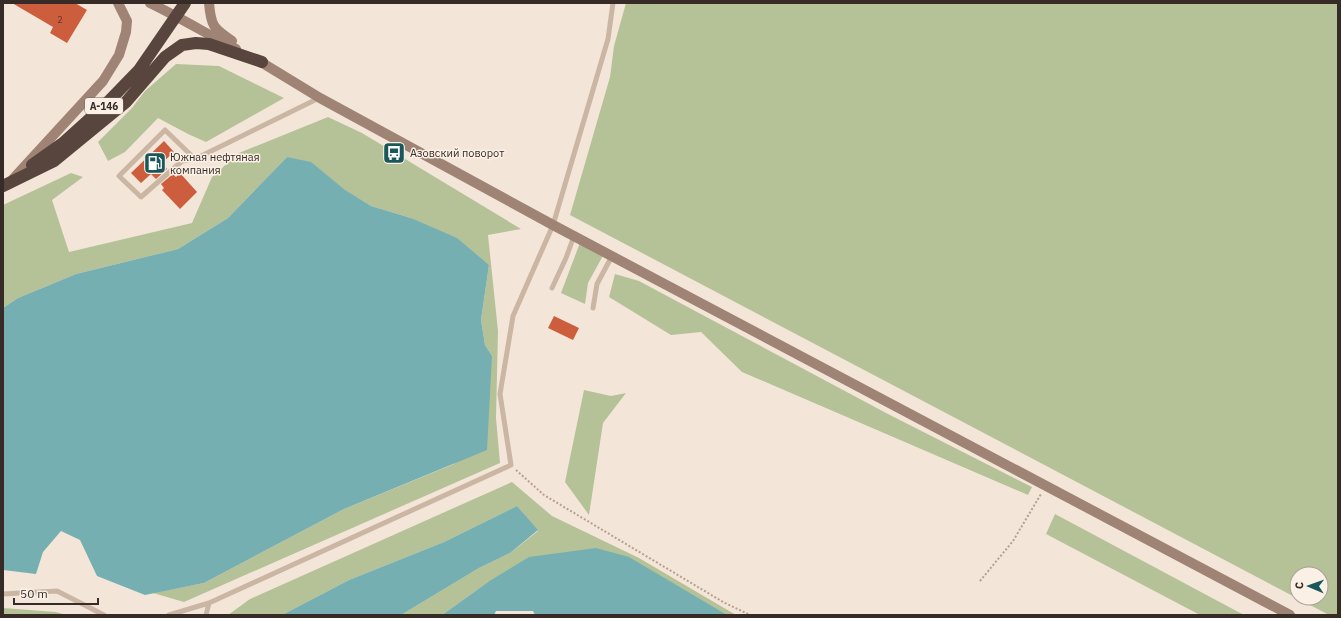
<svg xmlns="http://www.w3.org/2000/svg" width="1341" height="618" viewBox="0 0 1341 618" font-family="'IBM Plex Sans',sans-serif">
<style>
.green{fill:#b5c298;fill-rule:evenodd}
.water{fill:#76afb1}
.building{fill:#cd5e3d}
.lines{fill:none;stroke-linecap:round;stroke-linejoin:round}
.path{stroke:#b79f8e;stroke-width:2;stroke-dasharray:2 2;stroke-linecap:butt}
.lane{stroke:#cbb6a4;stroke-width:5}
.secondary{stroke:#9f8475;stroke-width:10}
.highway{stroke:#58453d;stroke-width:12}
.labels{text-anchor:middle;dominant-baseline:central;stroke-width:3;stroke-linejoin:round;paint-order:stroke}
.number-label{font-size:9px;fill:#5c382c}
.shield{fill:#faf0e5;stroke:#71665f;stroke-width:1}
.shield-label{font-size:10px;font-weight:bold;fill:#362b26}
.poi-label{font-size:11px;fill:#362b26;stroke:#faf0e5;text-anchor:start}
</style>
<rect width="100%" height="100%" fill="#f3e6d9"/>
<path class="green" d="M626,3h712v612h-9l-759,-400 40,-138 4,-31zM1297,574h24v24h-24z
M176,64l43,2 65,32 -78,44 -18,-8 -30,-16 -33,34 -17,9 -10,-19 34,-34 13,-17z
M328,117l34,16 159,96 -33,6 10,96 -2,87 4,45 -316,139 -31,-9 51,-10 140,-74 110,-45 38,-108 -7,-11 -4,-25 8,-55 -78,-47 -40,-12 -84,-49 -59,61 -50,31 -102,25 -58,24 -15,10v-103l68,-32 12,4 -31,23 17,52 123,-29 20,-46 27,-24z
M581,240l24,12 -17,31 -3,21 -24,-11z
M615,274l24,7 249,133 144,73 -4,8 -286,-123 -41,-40 -30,3 -62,-38z
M584,390l27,6 15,-3 -23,30 -14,92 -24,-33z
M512,482l40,34 87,42 97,57h-9l-239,-33 -46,33h-41l78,-47 31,-15 28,-22 -21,-25 -73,36 -95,38 -67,35h-54l22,-16z
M1055,514l189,101h-44l-154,-81z
M3,608l53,4 10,3h-63z"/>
<path class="water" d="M287,157l24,5 34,28 26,16 40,12 46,20 32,27 -8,55 4,25 7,11 -5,94 -143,59 -140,74 -59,12 -48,-19 -17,-36 -19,-9 -18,21 -7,22 -33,-4v-262l15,-10 58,-24 102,-25 50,-31z
M517,506l21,24 -28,23 -31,15 -78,47h-119l67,-35 95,-38z
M596,548l33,9 98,58h-192l-2,-4h-37l-2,4h-52l46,-33 41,-25z"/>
<path class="building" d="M12,3h63l12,7 -20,33 -17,-10 3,-6z
M164,141l10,11 -12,11 5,6 -11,10 -5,-5 -10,9 -10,-10z
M180,173l17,19 -17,17 -18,-19 2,-2 -3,-4 12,-10 3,3z
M554,316l25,12 -6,12 -25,-12z"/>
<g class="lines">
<path class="path" d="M516,470l28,25 179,107 27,13
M980,581l33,-40 28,-47"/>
<path class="lane" d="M195,159l-30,-29 -46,46 22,21 41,-36 13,-2 124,-61
M552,288l14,-30 8,-22
M593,308l4,-24 15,-28
M3,594l54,-3 47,24
M169,615l40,-12
M206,615l3,-12 302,-138 -11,-71 13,-78 40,-91 55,-186 5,-36"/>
<path class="secondary" d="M150,3c29,14 57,31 86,46
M209,3c2,23 4,25 23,38
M256,59l64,39 233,127 737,390
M13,179l90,-98 16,-26 7,-23 1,-11 -9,-18"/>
<path class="highway" d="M32,165l31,-22 42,-38 34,-35 46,-67
M3,186l51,-25 72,-59 39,-45 17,-12 14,-2 13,1 53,18"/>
</g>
<defs>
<g id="bus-square" transform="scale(1.15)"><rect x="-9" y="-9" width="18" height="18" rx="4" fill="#1a565a" stroke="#faf0e5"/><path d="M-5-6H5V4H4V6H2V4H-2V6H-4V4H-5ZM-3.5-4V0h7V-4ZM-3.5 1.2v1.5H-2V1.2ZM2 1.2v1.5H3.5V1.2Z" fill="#fff"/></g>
<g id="fuel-square" transform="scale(1.15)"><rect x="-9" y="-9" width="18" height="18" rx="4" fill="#1a565a" stroke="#faf0e5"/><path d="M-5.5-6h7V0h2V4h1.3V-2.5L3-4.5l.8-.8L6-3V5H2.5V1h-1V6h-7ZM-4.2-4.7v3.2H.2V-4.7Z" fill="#fff"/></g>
</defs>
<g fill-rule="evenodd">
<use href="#bus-square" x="394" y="153"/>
<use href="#fuel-square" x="155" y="163"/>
</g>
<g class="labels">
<g class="number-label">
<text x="60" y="19">2</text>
</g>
<rect class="shield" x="85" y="98" width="38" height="16" rx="3"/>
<g class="shield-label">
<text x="104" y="106">А-146</text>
</g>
<g class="poi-label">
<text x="410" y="153">Азовский поворот</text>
<text x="170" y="157">Южная нефтяная<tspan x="170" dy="13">компания</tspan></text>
</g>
</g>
<rect width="1341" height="618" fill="none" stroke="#362b26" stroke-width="8"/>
<g transform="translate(1309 586) rotate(272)"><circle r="19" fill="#faf0e5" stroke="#aca199"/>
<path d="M0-3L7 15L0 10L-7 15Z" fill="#1a565a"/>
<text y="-6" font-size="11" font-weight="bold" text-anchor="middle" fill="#362b26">С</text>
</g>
<path d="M14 598v6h84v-6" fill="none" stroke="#362b26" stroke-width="2"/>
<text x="20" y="598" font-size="12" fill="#362b26" stroke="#faf0e5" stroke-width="3" paint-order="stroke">50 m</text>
</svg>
